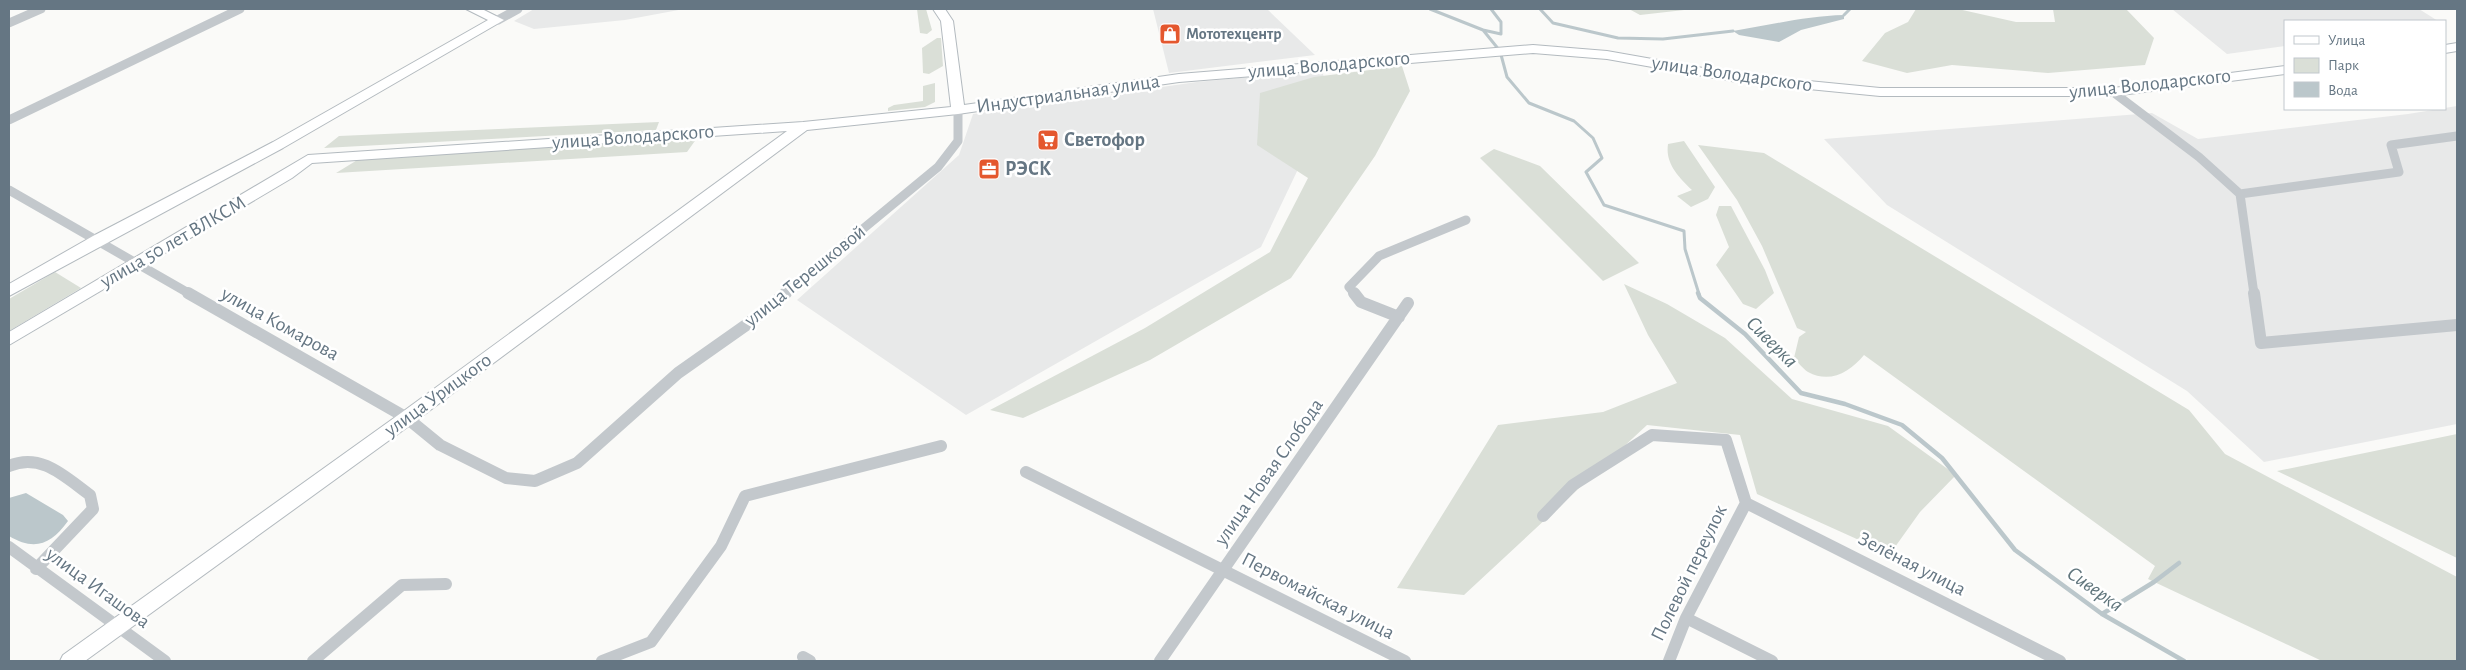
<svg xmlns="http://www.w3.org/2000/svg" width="2466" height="670" viewBox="0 0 2466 670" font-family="'Alegreya Sans',sans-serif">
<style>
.built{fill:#e8e9e9}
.green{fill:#dadfd7}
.water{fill:#bbc7cb}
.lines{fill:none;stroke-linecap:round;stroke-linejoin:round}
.stream-far1{stroke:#bbc7cb;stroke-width:3}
.stream{stroke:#bbc7cb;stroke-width:4.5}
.secondary-casing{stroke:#b3babf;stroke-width:2}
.minor-far1{stroke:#c3c8cc;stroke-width:9}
.minor{stroke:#c3c8cc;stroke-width:12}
.secondary{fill:#fff;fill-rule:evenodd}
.labels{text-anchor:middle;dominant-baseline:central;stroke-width:5;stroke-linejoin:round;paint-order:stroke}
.far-poi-label{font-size:16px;font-weight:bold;fill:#657683;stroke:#fff;text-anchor:start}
.street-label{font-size:20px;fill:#657683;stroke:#fff}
.poi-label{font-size:20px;font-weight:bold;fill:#657683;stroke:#fff;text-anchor:start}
.water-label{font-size:21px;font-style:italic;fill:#60757c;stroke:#fff}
</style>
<rect width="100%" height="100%" fill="#fafaf8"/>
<path class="built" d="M534,9h150l-59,11 -91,9 -20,-8z
M1153,9h114l48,46 -146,18z
M2172,9h247l19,12h-153v25l-58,8z
M1322,70l8,32 -69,145 -295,168 -169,-115 162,-145 14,-41 224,-32z
M2457,106v318l-193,38 -77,-71 -300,-186 -63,-66 328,-26 46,26 210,-25z"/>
<path class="green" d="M917,9h9l6,21 -5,4 -7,-1z
M1629,9h64l-53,6z
M1916,9h42l58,13h39l-2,-13h73l28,29 -9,27 -97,8 -96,-8 -45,8 -45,-12 23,-28 23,-11z
M937,38h4l2,28 -14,8 -6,-1 -1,-25z
M1402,66l8,25 -35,65 -84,122 -141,82 -127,58 -33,-8 155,-82 125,-76 38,-74 -51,-33 3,-52 54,-16z
M935,83v19l-10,5 -37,4v-3l6,-3 29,-4v-15z
M659,122l-3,8 -332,18 15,-12z
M697,138l-10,14 -351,21 23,-14z
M1684,141l31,46 -7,12 -17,8 -14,-11 15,-6c-13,-13 -27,-26 -24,-46z
M1698,145l66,8 425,257 36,44 232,123v84h-135l-174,-82 7,-13 -291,-211c-14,17 -34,29 -56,17 -5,-3 -10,-10 -14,-14l5,-21 7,-5 -9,-4 -35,-82 -25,-46z
M1494,149l46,17 99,97 -36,18 -123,-123z
M1719,206h12l34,64 9,23 -18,16 -13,-5 -27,-39 13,-18 -13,-32z
M55,272l26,16 -72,43v-32z
M1624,284l43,20 58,34 67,61 96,27 68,49 -36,37 -30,42 -133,-60 -17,-59 -93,-10 -183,170 -67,-7 101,-163 105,-13 74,-29 -29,-48z
M2457,434v124l-180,-87z"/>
<path class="water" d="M1844,15v4l-43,11 -22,12 -40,-7 -6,-4c37,-6 73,-15 111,-16z
M26,493l37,22 5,6c-17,24 -34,30 -59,15v-38z"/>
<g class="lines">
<path class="stream-far1" d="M1430,9l53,21 17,21 7,26 22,26 45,18 19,17 9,20 -16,14 18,33 80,26 1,18 14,45
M1540,9l13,14 65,15 45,1 70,-8
M1844,15l6,-6
M1483,30l18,4v-12l-10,-13"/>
<path class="stream" d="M1698,293l2,5 45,36 56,59 44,11 57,21 40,33 73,92 87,64 82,47
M2102,614l52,-32 25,-19"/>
<g class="secondary-casing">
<path id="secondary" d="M466,9h16l22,11 -221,128 -274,148v-12l84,-48 180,-94 215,-122z
M933,9h12l8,12 11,84 215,-31 354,-29 74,6 130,23 143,14h233l172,-22v8l-172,22h-233l-143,-14 -130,-23 -74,-6 -354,29 -221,32 -151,16 -394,293 -328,238h-25l3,-6 338,-242 386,-282 -475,32 -20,15 -283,167v-13l299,-177 495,-33 148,-15 -10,-86z
M2457,43v8l-12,2v-8z"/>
</g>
<path class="minor-far1" d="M498,20l20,-11
M9,23l32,-14
M2113,92l86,65 41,37 14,100
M9,120l231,-111
M9,190l181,104
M2240,194l159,-22 -8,-27 66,-9
M784,294l154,-127 20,-26v-31
M1355,294l-6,-7 30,-31 87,-36"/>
<path class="minor" d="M188,293l219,125 33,27 66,33 29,3 42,-18 101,-90 71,-50 37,-30
M1354,293l7,9 38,15
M2254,293l7,50 196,-18
M9,466c32,-14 56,11 81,29l3,14 -57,60
M1026,472l379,189
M1746,503l314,158
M1543,516l30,-31 79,-50 74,5 20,63
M9,547l156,114
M1686,618l86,43
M803,657l7,4
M313,661l89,-76 44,-1
M602,661l49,-19 70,-96 24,-50 196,-50
M1160,661l248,-358
M1669,661l17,-43 60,-115"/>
<use href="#secondary" class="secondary"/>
</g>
<defs>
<g id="shop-square" transform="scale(1.125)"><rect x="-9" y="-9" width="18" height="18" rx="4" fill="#e4572e" stroke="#fff"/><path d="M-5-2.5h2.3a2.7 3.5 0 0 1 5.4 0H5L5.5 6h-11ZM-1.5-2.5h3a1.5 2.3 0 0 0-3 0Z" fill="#fff"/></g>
<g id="supermarket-square" transform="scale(1.125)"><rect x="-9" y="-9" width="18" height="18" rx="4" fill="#e4572e" stroke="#fff"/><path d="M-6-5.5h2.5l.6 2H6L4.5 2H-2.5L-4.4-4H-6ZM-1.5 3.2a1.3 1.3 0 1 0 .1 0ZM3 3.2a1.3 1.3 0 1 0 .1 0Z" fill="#fff"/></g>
<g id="office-square" transform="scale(1.125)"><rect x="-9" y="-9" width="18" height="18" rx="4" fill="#e4572e" stroke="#fff"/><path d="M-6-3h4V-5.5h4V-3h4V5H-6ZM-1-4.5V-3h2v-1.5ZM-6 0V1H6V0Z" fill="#fff"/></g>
</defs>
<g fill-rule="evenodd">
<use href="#shop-square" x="1170" y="34"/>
<use href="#supermarket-square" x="1048" y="140"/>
<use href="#office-square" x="989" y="169"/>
</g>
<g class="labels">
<g class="far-poi-label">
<text x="1186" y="34">Мототехцентр</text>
</g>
<g class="street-label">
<text transform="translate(1329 65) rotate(-5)">улица Володарского</text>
<text transform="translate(1732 74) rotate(8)">улица Володарского</text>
<text transform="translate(2150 84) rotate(-6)">улица Володарского</text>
<text transform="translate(1068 94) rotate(-8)">Индустриальная улица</text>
<text transform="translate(633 137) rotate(-4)">улица Володарского</text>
<text transform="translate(173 242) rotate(-30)">улица 50 лет ВЛКСМ</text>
<text transform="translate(805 276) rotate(-39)">улица Терешковой</text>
<text transform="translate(280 324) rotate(29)">улица Комарова</text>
<text transform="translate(438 395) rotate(-36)">улица Урицкого</text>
<text transform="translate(1269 472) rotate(-55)">улица Новая Слобода</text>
<text transform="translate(1912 564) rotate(27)">Зелёная улица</text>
<text transform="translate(1689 573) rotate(-64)">Полевой переулок</text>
<text transform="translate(98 588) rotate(36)">улица Игашова</text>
<text transform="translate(1318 596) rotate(27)">Первомайская улица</text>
</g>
<g class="poi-label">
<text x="1064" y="140">Светофор</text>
<text x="1005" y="169">РЭСК</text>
</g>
<g class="water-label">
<text transform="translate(1772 342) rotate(45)">Сиверка</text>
<text transform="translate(2095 589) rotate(35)">Сиверка</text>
</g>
</g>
<rect width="2466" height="670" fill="none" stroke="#657683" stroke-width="20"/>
<rect x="2284" y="20" width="162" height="90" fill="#ffffff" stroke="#c1c8cd"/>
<rect x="2294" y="36" width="25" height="8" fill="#ffffff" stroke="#c1c8cd"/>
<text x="2328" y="45" font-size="15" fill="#657683">Улица</text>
<rect x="2294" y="58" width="25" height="15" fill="#dadfd7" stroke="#c1c8cd"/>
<text x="2328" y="70" font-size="15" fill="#657683">Парк</text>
<rect x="2294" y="82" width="25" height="15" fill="#bbc7cb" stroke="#c1c8cd"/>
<text x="2328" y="95" font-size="15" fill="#657683">Вода</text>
</svg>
